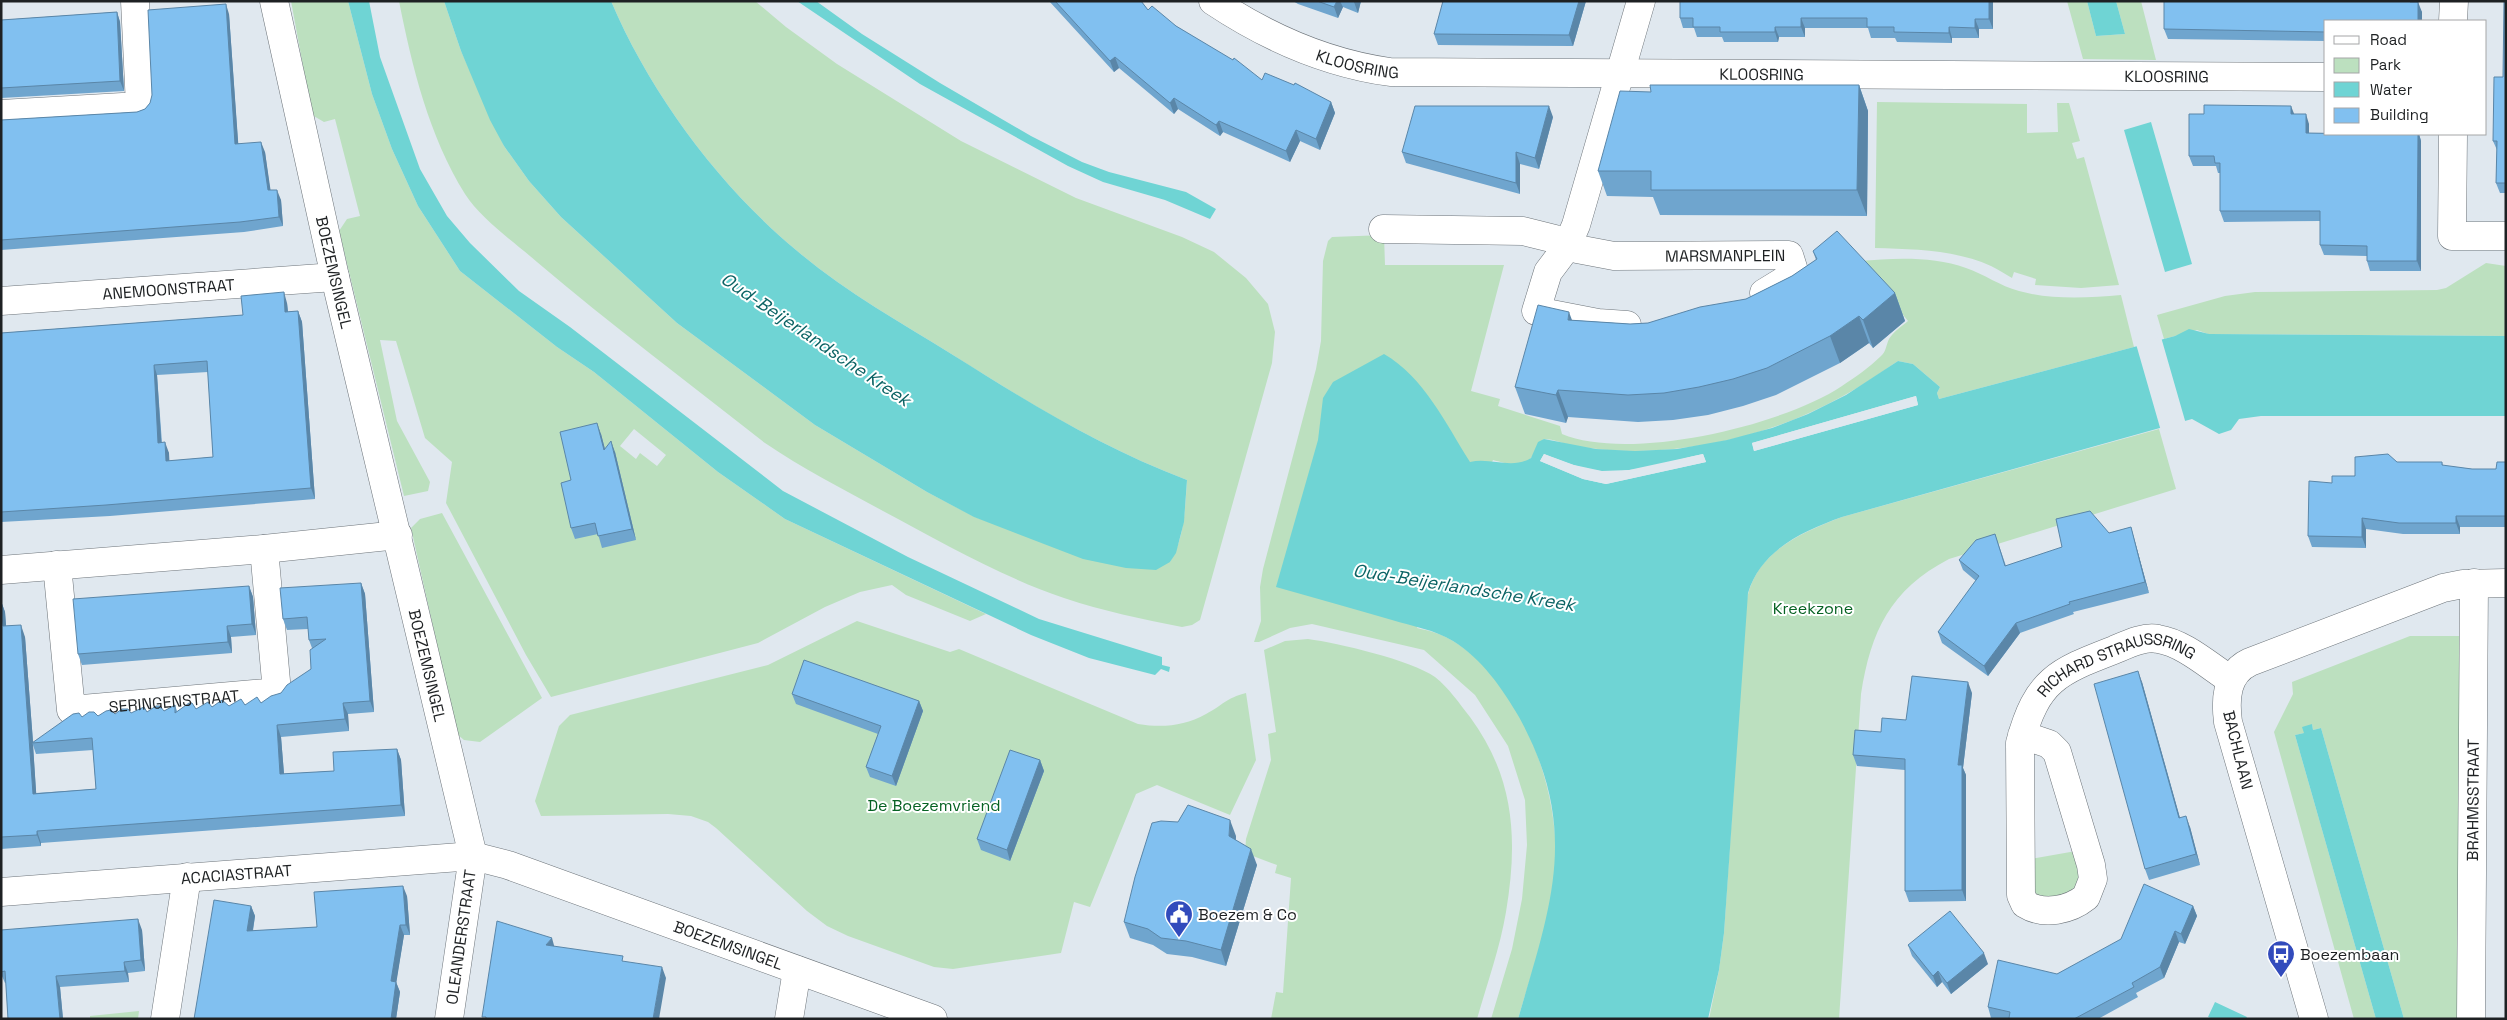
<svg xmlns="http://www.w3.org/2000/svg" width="2507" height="1020" viewBox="0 0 2507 1020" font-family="'Space Grotesk',sans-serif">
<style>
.green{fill:#bce0bf;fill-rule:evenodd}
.water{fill:#6fd4d4;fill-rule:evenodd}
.pier{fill:#e0e8ef;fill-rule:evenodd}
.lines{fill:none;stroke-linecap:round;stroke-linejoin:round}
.minor-casing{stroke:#6d747a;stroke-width:29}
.minor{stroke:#fff;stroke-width:28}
.wall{fill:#6fa5ce;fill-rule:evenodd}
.shaded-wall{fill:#5a86a8}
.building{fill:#81c0f0;stroke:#5a86a8;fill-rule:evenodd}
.labels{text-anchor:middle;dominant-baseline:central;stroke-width:4;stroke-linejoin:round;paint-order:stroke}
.street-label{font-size:16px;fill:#1e2123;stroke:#fff}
.park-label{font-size:16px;fill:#066223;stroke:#fff}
.poi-label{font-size:16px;fill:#1e2123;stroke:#fff;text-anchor:start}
.water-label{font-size:18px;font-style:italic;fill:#0b6364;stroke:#fff}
</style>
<rect width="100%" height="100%" fill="#e0e8ef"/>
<path class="green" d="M291,1h57l24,93 20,55 26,57 42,65 97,76 37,25 124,100 67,47 201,95 -16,7 -64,-26 -14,-10 -32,7 -35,15 -67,36 -207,54 -25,-42 -80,-152 6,-41 -27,-24 -29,-97 -16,-1 17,81 33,61 -2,9 -24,5 -65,-265 8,-12 13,-3 -25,-97 -11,3 -12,-7zM634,429l32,26 -9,11 -17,-13 -4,6 -16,-13z
M399,1h45l17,50 43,95 25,35 32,36 116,106 138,102 112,67 48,25 75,27 120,18c15,-25 15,-54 17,-82 -86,-33 -157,-76 -234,-125 -53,-33 -109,-64 -157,-105 -77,-64 -146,-157 -185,-249h144l31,26 51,37 124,77 115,57 106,39 32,15 32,26 22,26 7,28 -3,31 -72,257 -8,5 -10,2c-40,-8 -79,-16 -118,-29 -62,-21 -123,-56 -181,-87 -40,-22 -80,-42 -118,-68 -76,-60 -154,-118 -228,-181 -23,-20 -56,-43 -72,-68 -36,-58 -53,-127 -66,-193z
M2067,1h20l9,35 29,-2 -9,-33h25l15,59 -73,-1z
M1877,102l150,2v29l31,-1 -1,-29h12l11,38 -8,2 5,16 7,-2 35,128 -38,3 -46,-3 1,-6 -22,-7 -2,6c-7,-4 -13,-8 -21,-12 -35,-16 -77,-17 -116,-18z
M1384,235l1,30h119l-33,126 29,8 -2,7 62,20 2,8c67,28 220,-8 280,-48 12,-8 28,-19 39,-30 5,-4 5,-11 8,-17 4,-7 13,-13 19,-18l-48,-60c34,-3 73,-5 106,7 18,6 34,18 53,23 32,9 69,7 102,4l13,52 -195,52 -2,-6 3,-6 -27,-23 -15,-3c-18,12 -36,25 -55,35 -62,35 -137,55 -208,55 -21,0 -41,-2 -61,-5 -10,-2 -20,-7 -30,-7 -8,8 -6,9 -11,16 -9,15 -28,8 -40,5l-76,168c13,3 25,6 36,13 72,43 112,161 101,242 -6,46 -23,91 -36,136h-27l21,-70 10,-50 5,-54 -2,-45 -17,-54 -33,-51 -51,-45 -112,-26 -22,4 -31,14h-5l7,-21 -1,-34 3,-18 53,-200 5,-28 2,-80 5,-20 4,-4z
M2486,263l20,3v70l-298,-2 -11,-4 -33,9 -7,-24 68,-19 30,-4 182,-2 9,-2z
M2159,429l17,60 -227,70c-59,31 -78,72 -88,135l-22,325h-130l10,-49 5,-37 22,-328c7,-52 52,-71 96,-88z
M442,513l100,185 -62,44 -16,-2 -7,-6 -46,-206 9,-9z
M857,621l93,31 9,-3 179,75c25,4 46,2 68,-10 17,-9 20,-16 40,-21l10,67 -26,55 -73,-30 -21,9 -46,113 -16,-5 -13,51 -108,16 -19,-2 -86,-31 -21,-10 -20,-15 -91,-83 -8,-6 -17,-6 -23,-2 -127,2 -6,-15 24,-75 11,-11 198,-50z
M2410,636h51l2,383h-59l-83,-291 -8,2 -1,-6 -8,9 -9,2 81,284h-22l-80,-287 19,-38 -1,-12z
M1308,639c30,4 103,21 127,38 14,11 24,26 35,40 45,61 48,123 36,195 -6,36 -19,72 -29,107h-206l5,-27 7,1 8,-115 -16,-5 2,-8 -32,-12 1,-14 25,-79 -3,-26 8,-2 -12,-82 21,-9z
M2076,851l6,21 -9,25h-39l-4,-38z
M139,1011l-1,8h-48v-3z"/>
<path class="water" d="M348,1h21l11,56 40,112 27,47 23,27 49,48 51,36 213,164 125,66 131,62 123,38v8l8,2 -1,5 -8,-3 -6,6 -66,-17 -58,-23 -246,-116 -67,-47 -124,-100 -37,-25 -97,-76 -42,-65 -26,-57 -20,-55z
M444,1h167c39,92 108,185 185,249 48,41 104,72 157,105 78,49 148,92 234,125l-3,42 -8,31 -6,9 -14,8 -30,-2 -43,-9 -109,-42 -47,-25 -112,-67 -138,-102 -116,-106 -32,-36 -25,-35 -14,-26 -29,-69z
M797,1h19l46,33 78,49 91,53 51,26 27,10 77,20 30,17 -6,10 -45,-19 -62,-18 -35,-16 -148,-82z
M2087,1h29l9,33 -29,2z
M2151,122l41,142 -27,8 -41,-142z
M2189,329l20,5 297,2v80h-245l-22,3 -8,11 -12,4 -27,-15 -350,98c-39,14 -81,33 -94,76l-24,340 -5,37 -11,49h-190c33,-114 63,-189 1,-302 -17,-29 -37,-58 -66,-76 -18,-11 -41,-15 -61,-21 -38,-11 -77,-22 -116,-33l42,-147 5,-42 10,-16 51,-28c40,23 62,70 86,108 21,-5 42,8 61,-4l7,-16 6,-3 52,10 39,2 42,-2 50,-9 45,-12 36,-14 38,-19 52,-34 15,3 27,23 -3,6 2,6 236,-63zM1916,396l2,9 -164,46 -2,-8zM1544,454c18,7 37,15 56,17 34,3 70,-10 103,-17l3,8 -100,22 -23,-5 -43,-18z
M2312,724l1,6 8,-2 83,291h-28l-81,-284 9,-2 -2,-6z
M2215,1002l32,15 -1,2h-33l-5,-2z"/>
<path class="pier" d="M2161,337l25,87 -25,7 -25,-87z
M1916,396l2,9 -164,46 -2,-8zM1914,399l1,4 -159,45 -1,-3z
M1544,454l30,11 28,6 27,-1 74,-16 3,8 -100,22 -23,-5 -43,-18zM1545,457l44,15 22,2 31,-4 60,-13 1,3 -97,22 -23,-5 -39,-17z"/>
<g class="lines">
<g class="minor-casing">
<g id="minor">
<path id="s1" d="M274,1l61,276 138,579 -24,163"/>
<path id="s2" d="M1213,1c54,36 112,62 177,71l936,5"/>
<path d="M2453,21l1,-20"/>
<path d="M1,114l139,-8 -5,-105"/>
<path d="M2453,134l-1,102h54"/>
<path id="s3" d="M1383,229l140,2 32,8 22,10 37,7 175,-1 6,19 -31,19"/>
<path id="s4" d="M1,301l334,-24"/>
<path d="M1627,325l-29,-2 -62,-12 12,-39 18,-24 10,-23 65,-224"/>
<path id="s5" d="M57,565l14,145 206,-18 -13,-143"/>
<path d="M1,570l263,-21 134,-14"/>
<path id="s6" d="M2022,735l27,9 8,8 34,113 2,14 -7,18c-16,13 -42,19 -61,7l-4,-9 -1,-152c17,-63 37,-71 94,-93 14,-6 30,-14 44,-11 26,4 51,27 73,41"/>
<path id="s7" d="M1,892l472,-36 35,9 425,154"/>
<path d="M165,1019l22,-142"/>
<path d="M789,1019l8,-49"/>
<path d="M2314,1019l-86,-297c-3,-23 -2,-49 22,-60l193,-74 20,-4 43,-1"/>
<path id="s8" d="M2471,1019l3,-436"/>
</g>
</g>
<use href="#minor" class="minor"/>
</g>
<path class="wall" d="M1049,1h92l7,9 28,16 86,54 69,22 4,11 -15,37 -20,-9 -10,21 -67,-30 -3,4 -42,-27 -4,5 -55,-46 -5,4z
M1293,1h68l-3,12 -15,-6 -5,11 -40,-14z
M1586,1l-13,45 -135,-1 -4,-11z
M1993,1v28h-14v9h-27v5l-55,-1 -2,-4h-24l-3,-10h-63v9h-26l-1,5h-54l-2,-5h-25l-3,-9h-11l-3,-10z
M2164,1h249v1l9,10v9h-96v20l-158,-2 -4,-10z
M2506,1v192h-6l-4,-10 1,-33 -4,-9 10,-64z
M117,12l3,10 4,69 -123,7v-78z
M229,14l9,129 27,9 5,38 11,10 2,26 -39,6 -243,18v-130l136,-8 8,-3z
M1859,85l9,26 -1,105 -207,-1 -7,-18 -46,-1 -9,-25 53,-79z
M2294,114l15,10v9l58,1h52l2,7v130h-51l-3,-10v-5l-43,-1 -4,-10v-24l-96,1 -4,-11v-38h-2l-2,-7h-23l-4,-10z
M1553,117l-14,52 -19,-5v30l-114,-31 -4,-11z
M1813,251l82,42 10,28 -32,27 -4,-5 -29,20 -64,32 -33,11 -35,9 -35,5 -35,2 -70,-5 -2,6 -41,-9 -10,-27 57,-67 58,4 18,-1 98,-24 46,-23 24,-16z
M287,303l1,9 10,-1 4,11 13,177 -205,17 -109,6v-189l242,-18zM208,372l5,85 -44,4v-8l-7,-10 -5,-68z
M601,434l4,15 10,3 21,88 -34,8 -4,-14 -23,5 -4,-11v-48z
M2397,462h45l1,4 29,3h24l10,-7v65h-46v7h-57l-37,-5v19l-54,-1 -4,-11 24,-53z
M2131,527l18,66 -76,19 1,2 -54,19 -32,43 -46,-33 -4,-11 38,-51 -13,-11 -4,-10 36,-26 11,32 103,-33z
M361,583l4,11 9,118 -26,2 1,17 -68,6 3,37 50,-3 63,-22 4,11 4,56 -364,27v3l-40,3v-248l4,11 1,14 19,11 8,105 49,-25 82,-6 11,-6 2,6 19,-2 65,-6 20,-10 30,-24 1,-21 -3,-8 -1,-11 -21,1 -4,-11zM33,745l3,9 57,-4 3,39 -60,4z
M249,586l4,11 3,38 -25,2 1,16 -150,12 -4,-11z
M2142,682l38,136 10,9 10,38 -51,15 -4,-11z
M1972,693l-9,75 3,7v126l-57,1 -4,-11v-121l-48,-4 -4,-11 28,-23z
M792,694l127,7 4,10 -27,75 -26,-9 -4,-10 12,-33 -82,-30z
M1040,760l4,11 -34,90 -29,-11 -4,-11z
M1236,836v4l21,25 -31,101 -34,-9 -25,-3 -14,-9 -23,-7 -6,-16z
M407,896l3,39h-6l-8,47 4,10 -4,27h-202l57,-113 4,10 -2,15 64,-4z
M2193,906l4,10 -12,28 -6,-2 -15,36 -28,15 2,4 -40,22h-103l-4,-1 -3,-11 69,-33z
M1,930h141l3,41 -17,2 1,9 -69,5 3,32h-55l-2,-36h-1l-4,-9z
M1908,945l80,19 -37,30 -9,-12 -5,5 -25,-31z"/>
<path class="shaded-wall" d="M1337,1h3l3,6 -5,11 -4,-11z
M1354,1h7l-3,12 -4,-11z
M1579,1h7l-13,45 -4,-11z
M1989,1h4v28l-4,-10z
M2418,2l4,10v9h-4z
M226,4l3,10 10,140 -4,-10z
M117,12l3,10 4,69 -4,-10z
M1801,18l4,10v9l-4,-10z
M1975,19l4,10v9l-4,-10z
M1775,27l4,10 -1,5 -3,-10z
M1949,27l3,11v5l-3,-10z
M1115,57l4,11 -5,4 -4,-11z
M1859,85l9,26 -1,105 -10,-26z
M1174,98l4,11 -4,5 -4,-11z
M1331,102l4,11 -15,37 -4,-11z
M1549,106l4,11 -14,52 -4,-11z
M2291,106l4,10 -4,-2z
M2306,114l3,10v19l-3,-10z
M1219,121l4,11 -3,4 -4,-11z
M1296,130l4,11 -10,21 -4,-11z
M2418,134h1l2,7v130l-4,-10z
M261,142l4,10 7,48 -4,-10z
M1516,152l4,12v30l-4,-11z
M277,190l4,10 2,26 -4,-9z
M284,292l3,11 2,19 -4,-10z
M1895,293l10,28 -32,27 -10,-28z
M298,311l4,11 13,177 -4,-11z
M1569,312l10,27 -11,-19z
M1859,316l10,27 -29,20 -10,-27z
M154,365l3,10 5,78 -4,-10z
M1558,390l10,27 -2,6 -10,-28z
M597,423l4,11 7,27 -4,-11z
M611,441l4,11 21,88 -4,-11z
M165,442l4,11 1,19 -4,-11z
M2456,516l4,11v7l-4,-11z
M2362,518l4,11v19l-4,-11z
M2131,527l18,66 -4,-11z
M361,583l4,11 9,118 -4,-11z
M249,586l4,11 3,38 -4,-11z
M1,601l4,11 2,26 -4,-12z
M2016,623l4,10 -32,43 -4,-10z
M21,625l4,12 8,105 -1,1 1,2 4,60 -4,-11z
M227,626l4,11 1,16 -4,-11z
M2138,671l4,11 41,147 -4,-11z
M1968,682l4,11 -9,75 3,7v126l-4,-11 -4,-125z
M919,701l4,10 -27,75 -4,-10z
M343,703l5,11 1,17 -4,-12z
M277,725l4,12 4,49 -5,-12z
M397,749l4,11 4,56 -4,-11z
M1040,760l4,11 -34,90 -3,-11z
M2186,816l4,11 10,38 -4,-11z
M1230,820l6,16 -1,16 -6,-16z
M37,831l4,12v3l-4,-11z
M1251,849l6,16 -31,101 -5,-16z
M403,886l4,10 3,39 -4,-10z
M251,906l4,10 -4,25 -4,-10z
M2193,906l4,10 -12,28 -4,-10z
M138,919l4,11 3,41 -4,-11z
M400,925l4,10 -9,56 -4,-10z
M2175,931l4,11 -15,36 -4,-11z
M552,938l3,11 -9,-4z
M1984,953l4,11 -37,30 -4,-11z
M124,962l4,11 1,9 -4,-11z
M662,967l4,11 -7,41h-6z
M1938,971l4,11 -5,5 -4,-11z
M56,976l4,11 3,32h-3z
M396,982l4,10 -4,27h-5z"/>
<path class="building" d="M1055,1h86l7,9 4,-4 24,20 57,34 1,-2 28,22 3,-7 29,12 1,-2 36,19 -15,37 -20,-9 -10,21 -67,-30 -3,4 -42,-27 -4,5 -55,-46 -5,4z
M1317,1h20l-3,6z
M1443,1h136l-10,34 -135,-1z
M1680,1h309v18h-14v9l-26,-1v6l-55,-1v-5h-27v-9h-66v9h-26v5h-55v-5h-27v-9h-13z
M2164,1h246v1h8v19h-92v11l-162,-3z
M2504,1h2v182h-10l1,-42h-4l1,-64h9z
M226,4l9,140 26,-2 7,48h9l2,27 -39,5 -239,18v-120l136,-8 8,-3 5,-6 2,-8 -4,-85z
M117,12l3,69 -119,7v-68z
M1650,85h209l-2,105h-206v-19h-53l22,-80 31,1z
M2204,105l87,1v8h15v19l61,1h51l-1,127h-50v-15l-47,-1v-34h-100v-48h-5l-1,-7h-25v-42h15z
M1415,106h134l-14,52 -19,-6v31l-114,-31z
M1837,231l58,62 -32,27 -4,-4 -29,20 -63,32 -34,11 -34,8 -35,6 -36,2 -70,-5 -2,5 -41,-8 23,-82 31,7 -1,8 62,4 18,-1 52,-16 46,-8 46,-23 25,-17 -4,-8z
M284,292l1,20 13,-1 13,177 -205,17 -105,7v-179l242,-18 -2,-19zM207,361l6,96 -47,4 -1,-19 -7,1 -4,-78z
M597,423l7,27 7,-9 21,88 -34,7 -3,-13 -24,5 -10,-45 10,-3 -11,-48z
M2388,454l9,8h45v3l30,4h24l1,-7h9v54h-50v7h-57l-37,-5v19l-54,-1 1,-55 23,2v-7h23v-19z
M2090,511l19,22 22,-6 14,55 -76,20 1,2 -54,19 -32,43 -46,-34 41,-56 -20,-16 17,-20 19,-6 10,32 57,-19 -6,-28z
M361,583l9,118 -27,2 2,16 -68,6 3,49 54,-3 -1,-19 64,-3 4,56 -364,26v4l-36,2v-232l2,21 18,-1 12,169 63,-5 -4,-51 -60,5 41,-29 6,-1 3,4 7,-5h5l4,4 8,-5 5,-1 4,4 7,-5h6l3,4 13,-6 3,5 9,-6h4l4,5 11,-6v8l14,-10h3l4,6 12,-7 4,5 10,-7 7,6 12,-7 4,6 12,-8 4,6 10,-7 10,-3 6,-8 24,-16 -1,-19 16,-11 -17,1 -2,-23 -24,2 -3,-31z
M249,586l3,38 -25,2 1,16 -150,12 -5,-55z
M804,660l115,41 -27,75 -26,-9 15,-41 -89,-32z
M2138,671l41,147 7,-2 10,38 -51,15 -51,-185z
M1912,676l56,6 -10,83h4v125l-57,1v-132l-52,-4 2,-25 26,2 1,-14 24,2z
M1010,750l30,10 -33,90 -30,-11z
M1188,805l42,15 -1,16 22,13 -30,101 -35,-9 -25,-3 -13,-9 -24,-7 11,-45 17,-54 9,-2 17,1z
M2144,884l49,22 -12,28 -6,-3 -15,36 -28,16 2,4 -60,32h-64l-1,-1 1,-6 -22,-5 10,-47 59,14 64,-35z
M403,886l3,39h-6l-9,56 5,1 -5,37h-197l20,-119 37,6 -4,25 70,-4 -3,-35z
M1950,911l34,42 -37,30 -9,-12 -5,5 -25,-31z
M138,919l3,41 -17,2 1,9 -69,5 4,43h-52l-3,-48 -4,1v-42z
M497,921l55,17 -6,7 77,11 -1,5 40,6 -9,52h-167v-2h-4z"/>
<defs>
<g id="civic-pin" transform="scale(1.4375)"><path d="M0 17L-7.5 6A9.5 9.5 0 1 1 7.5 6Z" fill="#324bbc" stroke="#fff"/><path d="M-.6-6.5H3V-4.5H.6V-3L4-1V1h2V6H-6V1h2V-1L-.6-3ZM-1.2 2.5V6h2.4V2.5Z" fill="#fff"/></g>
<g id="bus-pin" transform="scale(1.4375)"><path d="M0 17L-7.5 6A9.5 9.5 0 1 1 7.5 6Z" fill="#324bbc" stroke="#fff"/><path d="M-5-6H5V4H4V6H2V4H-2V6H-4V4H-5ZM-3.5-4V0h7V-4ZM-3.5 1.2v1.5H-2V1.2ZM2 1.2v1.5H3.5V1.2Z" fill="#fff"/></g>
</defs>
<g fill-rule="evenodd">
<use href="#civic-pin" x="1179" y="914"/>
<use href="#bus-pin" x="2281" y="954"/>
</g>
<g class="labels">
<g class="street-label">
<text stroke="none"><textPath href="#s2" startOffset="159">KLOOSRING</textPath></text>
<text stroke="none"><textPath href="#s2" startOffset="564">KLOOSRING</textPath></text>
<text stroke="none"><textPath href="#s2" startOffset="969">KLOOSRING</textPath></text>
<text stroke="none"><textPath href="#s3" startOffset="346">MARSMANPLEIN</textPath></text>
<text stroke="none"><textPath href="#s1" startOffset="278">BOEZEMSINGEL</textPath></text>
<text stroke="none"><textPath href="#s4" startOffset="168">ANEMOONSTRAAT</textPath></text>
<text stroke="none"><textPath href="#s1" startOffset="682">BOEZEMSINGEL</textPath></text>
<text stroke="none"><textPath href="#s6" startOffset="558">RICHARD STRAUSSRING</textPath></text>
<text stroke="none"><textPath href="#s5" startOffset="249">SERINGENSTRAAT</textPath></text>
<text transform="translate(2238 750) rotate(76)">BACHLAAN</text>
<text stroke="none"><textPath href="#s8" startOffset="219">BRAHMSSTRAAT</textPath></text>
<text stroke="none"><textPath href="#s7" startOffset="236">ACACIASTRAAT</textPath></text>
<text transform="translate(461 937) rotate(-82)">OLEANDERSTRAAT</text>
<text stroke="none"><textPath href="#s7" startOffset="744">BOEZEMSINGEL</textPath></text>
</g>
<g class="park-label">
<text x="1813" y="608">Kreekzone</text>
<text x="934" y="805">De Boezemvriend</text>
</g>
<g class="poi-label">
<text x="1198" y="914">Boezem &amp; Co</text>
<text x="2300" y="954">Boezembaan</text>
</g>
<g class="water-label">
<text transform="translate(816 339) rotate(34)">Oud-Beijerlandsche Kreek</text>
<text transform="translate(1464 587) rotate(9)">Oud-Beijerlandsche Kreek</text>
</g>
</g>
<rect width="2507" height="1020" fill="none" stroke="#1e2123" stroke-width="5"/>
<rect x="2324" y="20" width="162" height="115" fill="#ffffff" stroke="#a5a6a7"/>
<rect x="2334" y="36" width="25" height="8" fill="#ffffff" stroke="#a5a6a7"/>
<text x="2370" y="45" font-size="15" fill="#1e2123">Road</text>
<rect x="2334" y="58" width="25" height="15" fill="#bce0bf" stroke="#a5a6a7"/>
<text x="2370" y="70" font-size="15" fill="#1e2123">Park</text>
<rect x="2334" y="82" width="25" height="15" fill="#6fd4d4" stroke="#a5a6a7"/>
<text x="2370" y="95" font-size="15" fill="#1e2123">Water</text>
<rect x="2334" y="108" width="25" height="15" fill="#81c0f0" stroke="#a5a6a7"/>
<text x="2370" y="120" font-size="15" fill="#1e2123">Building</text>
</svg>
